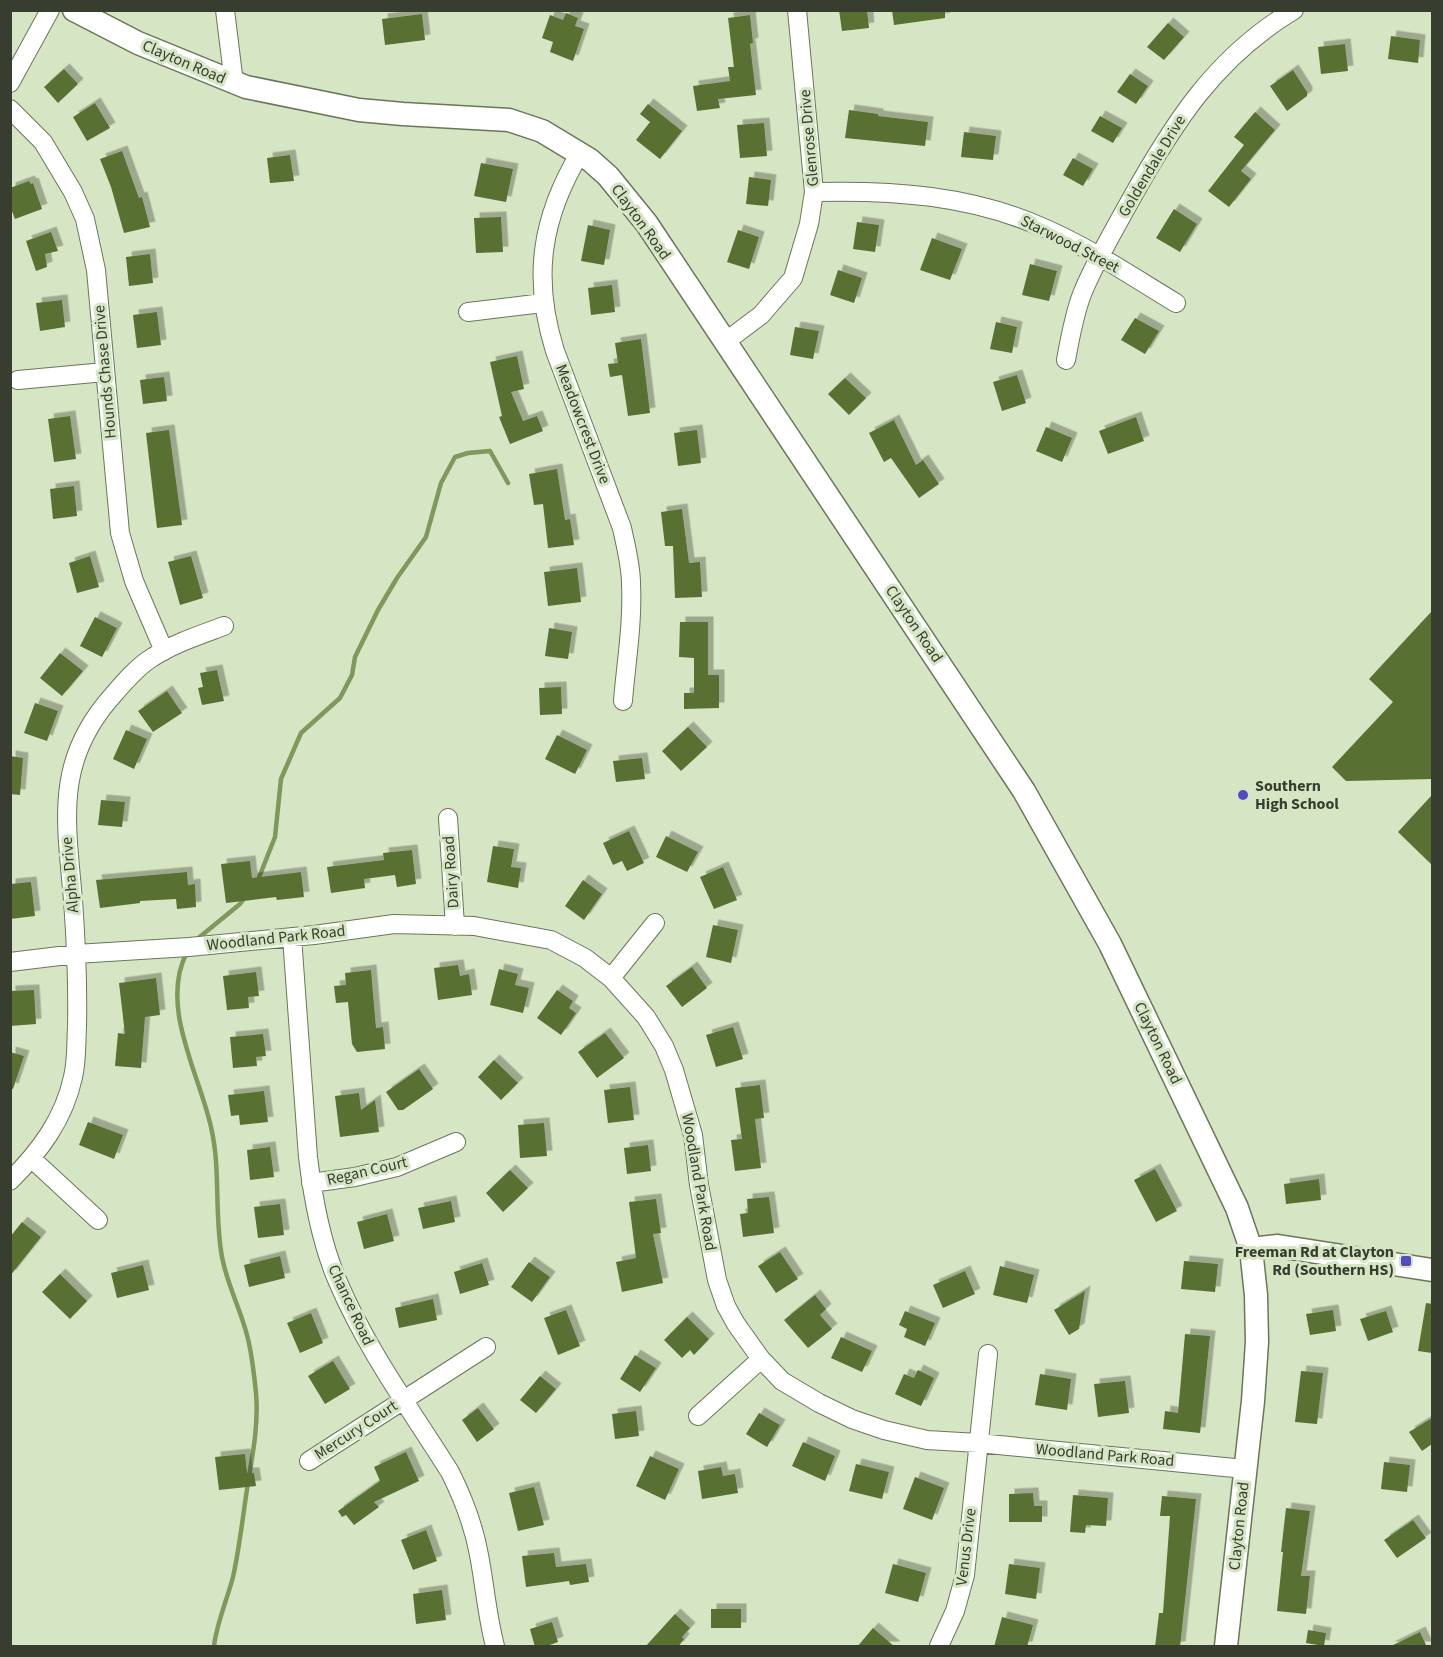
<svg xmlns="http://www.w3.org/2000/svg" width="1443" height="1657" viewBox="0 0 1443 1657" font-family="'Source Sans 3',sans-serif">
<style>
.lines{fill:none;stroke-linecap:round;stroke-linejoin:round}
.stream{stroke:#7f995a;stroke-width:4.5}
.building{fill:#587032;filter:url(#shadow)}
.minor-casing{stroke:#697758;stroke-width:20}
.tertiary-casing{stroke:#697758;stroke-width:25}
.minor{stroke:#fff;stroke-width:18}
.tertiary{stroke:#fff;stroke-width:22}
.poi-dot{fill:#534bc2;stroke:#d6e5c3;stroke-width:2}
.labels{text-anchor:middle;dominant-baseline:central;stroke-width:6;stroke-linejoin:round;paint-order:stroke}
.street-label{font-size:16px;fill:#373d2f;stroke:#d6e5c3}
.poi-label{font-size:16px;font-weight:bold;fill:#373d2f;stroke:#d6e5c3;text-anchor:start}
</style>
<defs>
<filter id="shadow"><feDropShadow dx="5.5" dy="-5.5" stdDeviation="0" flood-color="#0004"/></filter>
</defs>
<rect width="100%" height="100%" fill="#d6e5c3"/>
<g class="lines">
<path class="stream" d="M258,880l17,-43 6,-58 20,-46 39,-35 12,-23 3,-18 23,-47 19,-32 29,-41 15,-54 14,-26 13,-4 22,-2 18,32
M196,940l44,-36 6,-8
M187,952c-28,54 12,121 24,175 10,42 3,87 11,130 5,27 18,51 25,78 5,18 7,39 9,58 3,36 -5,68 -10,103 -4,27 -7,54 -13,81 -6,23 -16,45 -19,69"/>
</g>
<path class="building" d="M839,10h28l2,18 -27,3z
M892,10h53v8l-51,7z
M566,13l12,5 -3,8 9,3 -11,32 -23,-9 3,-10 -11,-4 8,-23 13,5z
M422,14l3,26 -40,5 -3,-26z
M750,15l3,28 -3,1 6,51 -38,4 2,9 -23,3 -4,-25 37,-5 -2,-14h6l-6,-49z
M1168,23l16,14 -20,23 -17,-13z
M1391,36l29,4 -2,23 -30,-4z
M1345,44l3,27 -27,3 -3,-27z
M64,69l14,15 -20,19 -14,-16z
M1293,70l14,22v4l-20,15 -17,-25z
M1130,74l18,12 -12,18 -19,-12z
M95,103l15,25 -23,13 -14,-24z
M648,104l34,27 -22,28 -24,-19 14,-18 -10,-8z
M849,110l29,4v2l50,6 -3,24 -80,-8z
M1255,112l20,18 -34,41 10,8 -22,28 -21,-16 36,-46 -10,-8z
M1100,116l22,12 -9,15 -22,-12z
M764,123l3,33 -27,2 -3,-33z
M964,132l32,4 -3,24 -32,-3z
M122,151l17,47 3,-1 8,30 -26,6 -13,-46 -11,-28z
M290,155l4,26 -24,2 -3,-25z
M1073,158l20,11 -10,17 -20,-11z
M481,163l32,6 -7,33 -32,-6z
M749,177l22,3 -3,26 -22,-2z
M29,181l2,3 2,-1 9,26 -27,10 -5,-13v-18z
M1174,209l23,15 -17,28 -24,-14z
M501,217l2,35 -27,1 -2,-35z
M857,222l22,3 -4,27 -22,-3z
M588,225l22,5 -6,35 -23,-4z
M738,230l21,7 -10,32 -22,-7z
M51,232l7,19 -13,3 2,13 -11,4 -10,-30z
M932,238l30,11 -12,31 -30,-10z
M150,254l3,29 -24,3 -3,-29z
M1030,264l27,7 -8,30 -27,-6z
M838,270l24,8 -8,25 -24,-8z
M612,285l3,27 -24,3 -3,-27z
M62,300l3,27 -25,4 -4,-28z
M157,312l4,33 -24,3 -4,-33z
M1135,318l24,13 -14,23 -24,-14z
M996,322l21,5 -5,26 -22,-4z
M795,327l24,4 -6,28 -23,-4z
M641,339l9,74 -22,3 -6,-41 -12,2 -2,-13 10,-1 -3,-20z
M517,356l7,33 -13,3 12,29 14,-5 6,15 -33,13 -11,-27 3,-1 -12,-54z
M1017,375l9,28 -24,8 -9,-29z
M164,377l3,24 -24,3 -3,-24z
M845,378l21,20 -17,17 -21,-21z
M70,416l6,43 -22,3 -6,-43z
M1136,417l8,24 -36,13 -9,-23z
M894,420l22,45 7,-5 16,24 -20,14 -28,-40 -7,4 -15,-29z
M1046,427l26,11 -10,24 -26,-11z
M169,430l13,95 -25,3 -11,-95z
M697,430l4,33 -23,3 -4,-33z
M557,469l8,51 5,-1 4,26 -26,3 -5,-44 -9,1 -5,-31z
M74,486l3,30 -24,3 -3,-30z
M682,509l7,54 11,-1 2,35 -27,1 -2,-52h-8l-4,-34z
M90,556l9,31 -22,6 -8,-30z
M191,556l12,42 -23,7 -12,-43z
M577,568l4,34 -33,4 -4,-34z
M1432,611v168l-86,2 -14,-14 61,-65 -24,-23z
M95,617l22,11 -15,29 -22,-11z
M680,622h28v53h11v33l-35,1v-16h10v-35l-15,-1z
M549,628l23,4 -4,27 -23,-3z
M60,653l23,18 -21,25 -22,-18z
M217,670l7,31 -22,4 -4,-17 5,-1 -3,-14z
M561,687l1,27 -22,1 -1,-27z
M167,691l15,22 -29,19 -15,-21z
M35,703l23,8 -11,30 -23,-8z
M688,727l19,20 -26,24 -19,-20z
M126,730l21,9 -13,30 -21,-10z
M557,735l30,15 -12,24 -30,-15z
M10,756l13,2 -3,37 -10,-1z
M642,758l3,21 -29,3 -3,-21z
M1432,795v70l-34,-33z
M101,800l24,2 -3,25 -24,-2z
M629,831l15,32 -17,8 -5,-10 -9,4 -10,-22z
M666,836l32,16 -11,20 -31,-15z
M493,846l21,3 -3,18 10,1 -3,20 -31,-6z
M412,850l4,34 -19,3 -2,-12 -31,4 1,9 -34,5 -4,-26 57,-7 -1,-7z
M250,861l2,17 49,-6 3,25 -27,3 -1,-3 -50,6 -5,-39z
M723,867l14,33 -23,9 -14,-32z
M187,872l1,13 7,-1 1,23 -19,2 -1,-10 -36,2v2l-40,5 -4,-28z
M583,880l19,14 -18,26 -19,-14z
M31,882l4,34 -25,3v-35z
M713,925l25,5 -7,33 -25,-6z
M458,965l2,11 9,-2 3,21 -34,5 -4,-32z
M692,967l15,21 -25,19 -16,-21z
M499,969l19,5 -3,11 14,3 -6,25 -33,-8z
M371,970l5,58 7,-1 2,22 -28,3 -5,-8 -4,-42 -12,1 -2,-17 12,-1 -1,-12z
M256,972l3,24 -11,1 1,11 -22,2 -4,-34z
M156,978l4,37 -15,2 -4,51 -26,-2 3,-33 7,1 -6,-51z
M34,990l2,34 -26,2v-35z
M557,990l16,11 -4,7 7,5 -15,22 -24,-17z
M733,1027l10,32 -27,8 -10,-32z
M605,1033l19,25 -27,20 -19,-26z
M263,1034l3,22 -10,1 1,9 -24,2 -3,-31z
M10,1052l14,4 -11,33 -3,-1z
M494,1060l24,23 -17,17 -23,-23z
M419,1069l14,20 -30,21h-5l-12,-18z
M760,1085l4,33 -9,1 6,49 -26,3 -4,-31 11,-1 -7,-51z
M630,1087l4,33 -26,3 -4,-33z
M264,1091l4,31 -28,3 -1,-10 -8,1 -3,-21z
M359,1093l2,17 14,-10 4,32 -39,5 -5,-41z
M88,1122l35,13 -9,24 -35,-14z
M544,1123l3,33 -27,2 -2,-33z
M648,1145l3,26 -24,3 -3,-26z
M270,1147l4,30 -24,3 -3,-30z
M1155,1169l22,42 -21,11 -22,-42z
M510,1170l18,18 -25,24 -17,-19z
M1319,1179l2,21 -35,4 -2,-20z
M769,1197l5,36 -31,4 -3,-23 8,-1 -1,-14z
M656,1199l5,34 -8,1 10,49 -41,9 -6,-30 20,-4 -7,-56z
M451,1201l4,21 -32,7 -5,-21z
M280,1204l4,31 -26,3 -4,-31z
M387,1214l7,27 -30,8 -7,-27z
M22,1222l19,15 -31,39v-39z
M780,1252l18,27 -22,14 -18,-27z
M280,1256l5,22 -36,9 -5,-22z
M1184,1261l34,3 -3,28 -34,-3z
M529,1262l21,15 -18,25 -21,-15z
M482,1263l7,22 -29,9 -6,-22z
M143,1265l6,25 -32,8 -6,-25z
M1000,1266l34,9 -7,28 -34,-8z
M965,1271l10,23 -32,14 -10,-23z
M60,1274l27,27 -17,18 -28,-27z
M1085,1291l-6,38 -10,6 -15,-25z
M815,1295l11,14 -6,6 12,14 -24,19 -24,-28z
M433,1299l4,21 -38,8 -4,-20z
M1426,1303l6,1v49l-14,-2z
M566,1310l14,36 -22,9 -14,-37z
M1333,1310l3,21 -26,4 -4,-21z
M905,1311l30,12 -10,23 -21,-9 3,-8 -8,-4z
M1386,1311l7,21 -25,9 -8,-22z
M311,1313l12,30 -23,10 -13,-30z
M687,1317l22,22 -15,16 -4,-5 -8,8 -18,-18z
M1185,1334l25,2 -10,97 -37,-4 2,-18 13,2z
M841,1337l31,14 -10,21 -31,-14z
M635,1355l21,13 -16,24 -20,-13z
M333,1361l17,28 -25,15 -17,-28z
M918,1370l16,8 -13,28 -26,-12 9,-20 10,4z
M1301,1371l22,2 -6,51 -22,-2z
M1040,1374l31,5 -4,31 -32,-5z
M540,1376l16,13 -20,24 -16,-13z
M1125,1381l4,32 -31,4 -4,-33z
M478,1408l16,21 -17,13 -15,-22z
M636,1411l3,25 -24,3 -3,-25z
M759,1413l21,12 -13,22 -21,-13z
M1432,1418v26l-10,7 -13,-19z
M803,1442l32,14 -10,25 -33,-15z
M406,1452l13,29 -45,21 5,5 -25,18 -8,-10 -4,2 -4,-6 42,-30 -6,-14z
M245,1454l2,19h7l2,13 -37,4 -4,-33z
M650,1456l29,13 -14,31 -29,-14z
M1384,1462l26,3 -3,27 -26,-3z
M856,1464l33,8 -7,27 -33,-8z
M721,1467l2,9 12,-2 3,19 -36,6 -4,-28z
M915,1477l29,11 -12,32 -29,-11z
M534,1487l10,38 -26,6 -9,-38z
M1033,1493l1,13h8v16h-33v-28z
M1073,1495l35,3 -2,28 -20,-1 -1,8 -15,-1z
M1162,1496l34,3 -16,148h-25l4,-34h4l7,-97h-10z
M1286,1508l24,3 -9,65h9l-4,38 -29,-3 6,-59h-2z
M1413,1520l13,18 -29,20 -13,-18z
M426,1530l11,31 -24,9 -12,-30z
M554,1553l2,14 30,-3 3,18 -19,3 -1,-4 -43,6 -4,-31z
M893,1564l33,9 -8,29 -33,-9z
M1009,1564l31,4 -4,31 -31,-5z
M442,1590l4,30 -30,4 -3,-30z
M711,1609h30v19h-30z
M675,1614l15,14 -8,9 2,2 -6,8h-33z
M1002,1617l31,8 -6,22h-33z
M552,1622l6,20 -14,5h-9l-5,-18z
M873,1628l22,19h-38z
M1308,1630l18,3 -2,13 -18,-3z
M1420,1632l7,15h-38z"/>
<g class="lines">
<g class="minor-casing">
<path id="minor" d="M225,10l9,73
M10,83l40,-73
M10,109l33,33 30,50 12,27 11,51 24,263 14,48 30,70
M580,153c-39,65 -48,125 -25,198l67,177c4,19 9,37 9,56 2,39 -5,79 -8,117
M814,192c78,-2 157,3 230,36 46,20 89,49 132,75
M468,312l75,-9
M725,342l36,-27 32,-37 16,-54 5,-32 -17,-182
M1066,360c4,-22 8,-45 16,-66 13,-32 31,-62 48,-93 43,-77 85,-144 164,-191
M18,380l87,-8
M448,818l7,108
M292,937l16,220c5,42 13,86 30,125 29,68 73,128 112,190 13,26 24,55 29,83 6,31 8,61 16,91
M10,962l66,-8 113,-7 125,-12 80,-11 80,2 77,14 34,18 26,20 35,39 18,29 10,24 19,65 6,50 18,95 9,26 10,18 25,35 21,22 37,22 33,16 32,11 43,10 51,3 267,26
M611,978l44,-55
M32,1159l66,61
M10,1181c30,-30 54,-62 63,-104 4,-16 3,-33 4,-50 1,-42 -1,-85 -4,-127 -7,-81 -19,-140 41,-206 11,-13 24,-28 39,-37 22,-14 47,-22 71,-31
M311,1183l44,-6 42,-10 59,-25
M698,1416l63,-57
M309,1461l177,-114
M939,1646l16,-35 10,-36 23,-221"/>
</g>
<g class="tertiary-casing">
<path id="tertiary" d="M74,10l64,33 108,44 113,23 44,4 106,6 33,11 48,29 18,16 39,48 377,567 86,153 127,264 14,41 5,46 1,47 -4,59 -27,245
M1251,1249l27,-3 154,24"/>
</g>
<use href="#minor" class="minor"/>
<use href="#tertiary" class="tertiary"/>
</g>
<g class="poi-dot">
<circle cx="1243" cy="795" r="6"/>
<rect x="1400" y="1255" width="12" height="12" rx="3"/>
</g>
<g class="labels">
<g class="street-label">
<text transform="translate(184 62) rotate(23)">Clayton Road</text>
<text transform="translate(809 138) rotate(-95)">Glenrose Drive</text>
<text transform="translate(1152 166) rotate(-59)">Goldendale Drive</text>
<text transform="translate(641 222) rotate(54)">Clayton Road</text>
<text transform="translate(1070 244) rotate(27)">Starwood Street</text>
<text transform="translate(105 372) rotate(-95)">Hounds Chase Drive</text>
<text transform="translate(583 424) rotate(69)">Meadowcrest Drive</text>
<text transform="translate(914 624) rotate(56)">Clayton Road</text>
<text transform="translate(451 872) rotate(-94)">Dairy Road</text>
<text transform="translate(70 875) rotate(-95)">Alpha Drive</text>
<text transform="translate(276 938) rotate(-6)">Woodland Park Road</text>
<text transform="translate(1158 1043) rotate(64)">Clayton Road</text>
<text transform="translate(367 1171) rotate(-13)">Regan Court</text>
<text transform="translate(699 1182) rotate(80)">Woodland Park Road</text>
<text transform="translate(351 1305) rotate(65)">Chance Road</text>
<text transform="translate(356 1430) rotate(-33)">Mercury Court</text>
<text transform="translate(1105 1455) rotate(5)">Woodland Park Road</text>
<text transform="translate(1239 1526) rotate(-84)">Clayton Road</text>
<text transform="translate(966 1547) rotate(-83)">Venus Drive</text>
</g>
<g class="poi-label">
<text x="1255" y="786">Southern<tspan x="1255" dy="18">High School</tspan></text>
<text x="1394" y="1252" text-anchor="end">Freeman Rd at Clayton<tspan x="1394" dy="18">Rd (Southern HS)</tspan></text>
</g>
</g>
<rect width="1443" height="1657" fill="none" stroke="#373d2f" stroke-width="24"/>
</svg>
